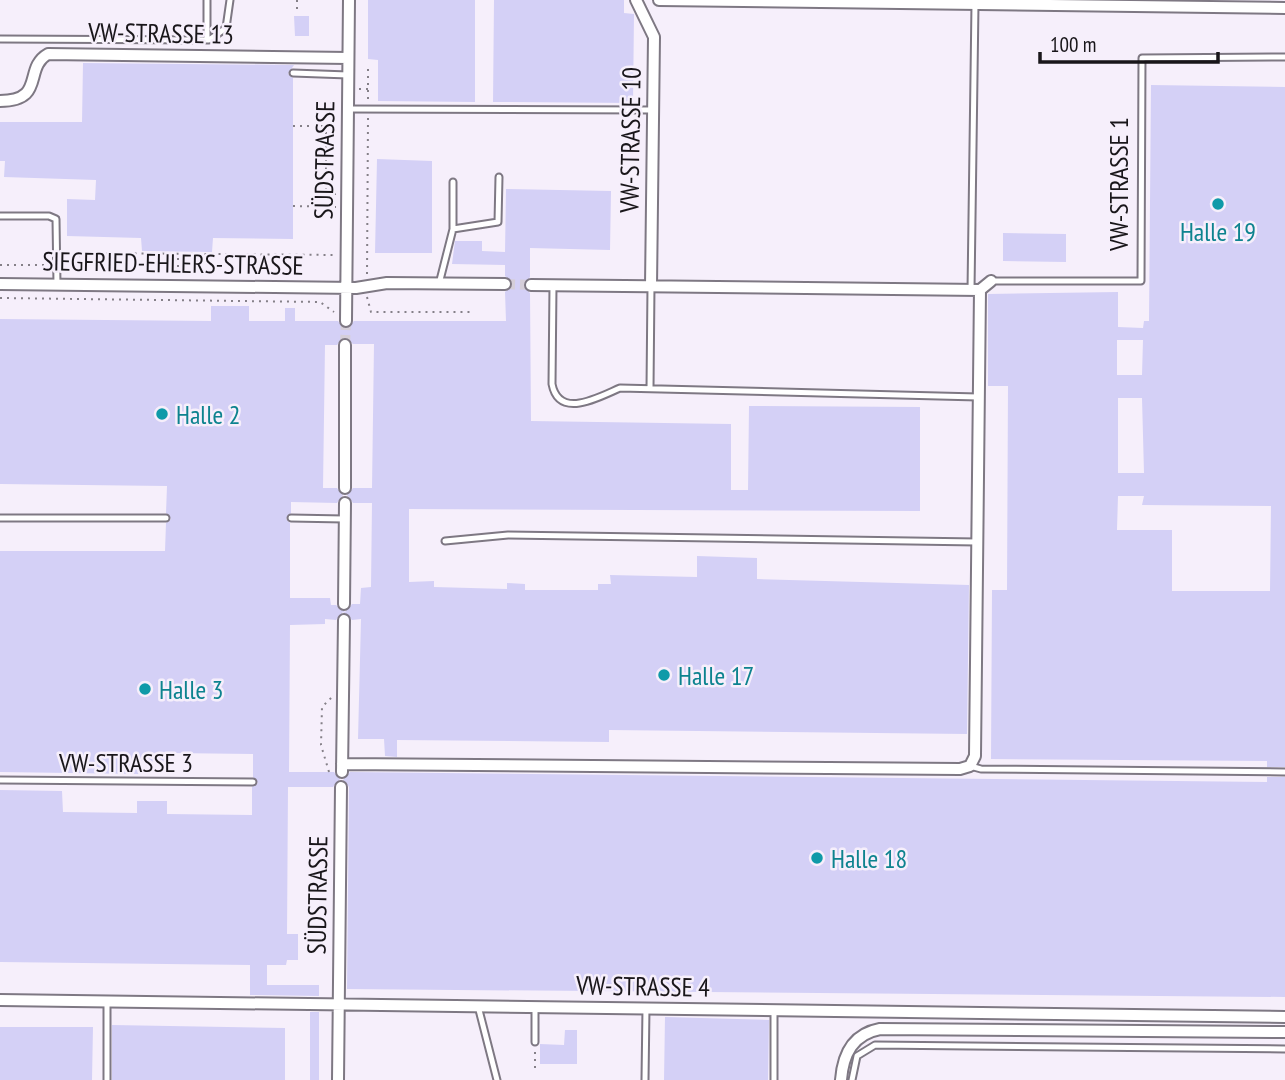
<svg xmlns="http://www.w3.org/2000/svg" width="1285" height="1080" viewBox="0 0 1285 1080" font-family="'PT Sans Narrow',sans-serif">
<style>
.building{fill:#d4d0f6;fill-rule:evenodd}
.lines{fill:none;stroke-linecap:round;stroke-linejoin:round}
.street-tunnel{stroke:#d5ced9;stroke-width:10;stroke-dasharray:10 5;stroke-linecap:butt}
.lane-casing{stroke:#7e7883;stroke-width:9}
.street-casing{stroke:#7e7883;stroke-width:14}
.path{stroke:#858088;stroke-width:2;stroke-dasharray:2 5;stroke-linecap:butt}
.lane{stroke:#fff;stroke-width:5}
.street{stroke:#fff;stroke-width:10}
.culture-dot{fill:#0f9aa8;stroke:#f6effb;stroke-width:2.5}
.labels{text-anchor:middle;dominant-baseline:central;stroke-width:5;stroke-linejoin:round;paint-order:stroke}
.street-label{font-size:26px;fill:#19161a;stroke:#f6effb}
.culture-label{font-size:26px;fill:#0d838f;stroke:#f6effb;text-anchor:start}
</style>
<rect width="100%" height="100%" fill="#f6effb"/>
<path class="building" d="M368,0h107v102l-97,-1v-41l-10,-1z
M494,0h130v13l10,1 -1,89 -140,-1z
M294,16h15v20h-14z
M83,63l211,2 -6,9 5,4v161l-80,-1 -1,14 -70,-1 -1,-13 -74,-2v-37l28,1 1,-20 -92,-3 1,-16h-5v-39h82z
M1151,85l134,2v680h-18v-6l-276,-2 1,-169h15l1,-204h-20v-92l130,-2v35l25,1 1,-7h5zM1117,340h26l-1,35h-25zM1118,398h24l2,75h-26zM1118,496h26l-2,9 129,1 -1,85h-98v-61h-55z
M377,159l55,2v92h-57z
M506,189l105,2 -1,59 -80,-2v29l-7,9 7,7 1,128 200,3v66h17l1,-84 171,1v104l-511,-2v73l25,-1v6l73,2v-6l18,1v6h73v-6h13l-1,-9 87,2v-21l60,2v21l212,6 -2,149 -358,-4v12l-212,-2v17l-12,-1 -1,-17h-26l3,-120 -9,1 -9,-8 -7,8 -11,-1v5l-35,1 -1,147h45l6,7 -7,8h-45l-1,147h11v26h-11l-1,5h-19v20h52v11l-69,-1v-30l-250,-3v-172l62,1 1,21 74,1v-12h30v13l85,1v-28l6,-4 -5,-6v-23l-83,-1v9l-31,-1v13l-139,-2v-221h165l1,-28 5,-4 -5,-6 1,-27 -167,-2v-165l211,2v-15h38v15h36v-13h10v13h43l7,8 9,-8h152l-1,-29 8,-9 -8,-7v-11l-53,-1 3,-23h27v10l23,1zM344,337l9,7h21l-2,144h-19l-6,7 6,8h19l-1,84 -10,1 -1,16h-8l-7,8 -9,-7h-5l-1,-7h-40v-75l-4,-4 5,-6v-11l46,1 6,-8 -6,-7h-14l2,-143h12z
M1003,233l63,1v28l-63,-1z
M350,772l917,10v-5h18v220l-938,-8 2,-202 -6,-7z
M310,1012h9v68h-9z
M665,1017l104,3 -1,60h-104z
M112,1025l173,3v52h-173z
M0,1027h93l-1,53h-92z
M565,1030h12v34h-37v-20l24,1z"/>
<g class="lines">
<path class="street-tunnel" d="M505,284l26,1
M345,345l1,-24"/>
<g class="lane-casing">
<path id="lane" d="M0,39l209,1 17,-12 4,-28
M207,40v-40
M293,73l55,2
M348,109l305,1
M0,216h49l7,3 1,65
M453,229l45,-7 1,-45
M991,281h150l1,-223 143,-1
M439,284l14,-55v-47
M553,286l-1,98c7,36 47,13 68,4l358,9
M971,290l4,-286
M650,388l1,-102
M0,518h166
M291,518l53,1
M445,541l63,-6 469,7
M970,766l11,3 304,3
M0,780l253,2
M478,1006l19,74
M535,1007v35
M774,1010v70
M107,1080v-79
M645,1080l1,-72
M852,1080l5,-24 18,-11 410,4"/>
</g>
<g class="street-casing">
<path id="street" d="M636,0l18,37 -3,249
M659,0l626,8
M0,101c46,0 23,-33 48,-47l300,4
M0,284l356,4 31,-5 118,1
M531,285l449,5 11,-9
M346,321l3,-321
M345,488v-143
M344,604l1,-101
M342,764l618,5 10,-3 5,-10 5,-466
M342,772l2,-152
M0,1000l1285,17
M338,1080l3,-293
M841,1080c2,-26 12,-46 39,-51l405,3"/>
</g>
<path class="path" d="M297,0v14
M368,69v30
M359,89h9
M293,126h32
M336,194h-10v-91h10
M293,206l43,1
M67,263l19,-10 249,2
M0,265h48
M178,274v-19
M367,274l1,-156
M367,297l4,15h99
M0,298l320,4 14,10
M329,772l-8,-27 1,-38 10,-10
M535,1068v-18"/>
<use href="#lane" class="lane"/>
<use href="#street" class="street"/>
</g>
<g class="culture-dot">
<circle cx="1218" cy="204" r="7"/>
<circle cx="162" cy="414" r="7"/>
<circle cx="664" cy="675" r="7"/>
<circle cx="145" cy="689" r="7"/>
<circle cx="817" cy="858" r="7"/>
</g>
<g class="labels">
<g class="street-label">
<text transform="translate(161 33) rotate(1)">VW-STRASSE 13</text>
<text transform="translate(630 140) rotate(-89)">VW-STRASSE 10</text>
<text transform="translate(324 160) rotate(-89)">SÜDSTRASSE</text>
<text transform="translate(1118 184) rotate(-90)">VW-STRASSE 1</text>
<text transform="translate(173 263) rotate(1)">SIEGFRIED-EHLERS-STRASSE</text>
<text x="126" y="762">VW-STRASSE 3</text>
<text transform="translate(317 895) rotate(-89)">SÜDSTRASSE</text>
<text transform="translate(643 986) rotate(1)">VW-STRASSE 4</text>
</g>
<g class="culture-label">
<text x="1218" y="231" text-anchor="middle">Halle 19</text>
<text x="176" y="414">Halle 2</text>
<text x="678" y="675">Halle 17</text>
<text x="159" y="689">Halle 3</text>
<text x="831" y="858">Halle 18</text>
</g>
</g>
<path d="M1040 52v10h178v-10" fill="none" stroke="#19161a" stroke-width="3.5"/>
<text x="1050" y="52" font-size="21" fill="#19161a" stroke="#f6effb" stroke-width="5" paint-order="stroke">100 m</text>
</svg>
